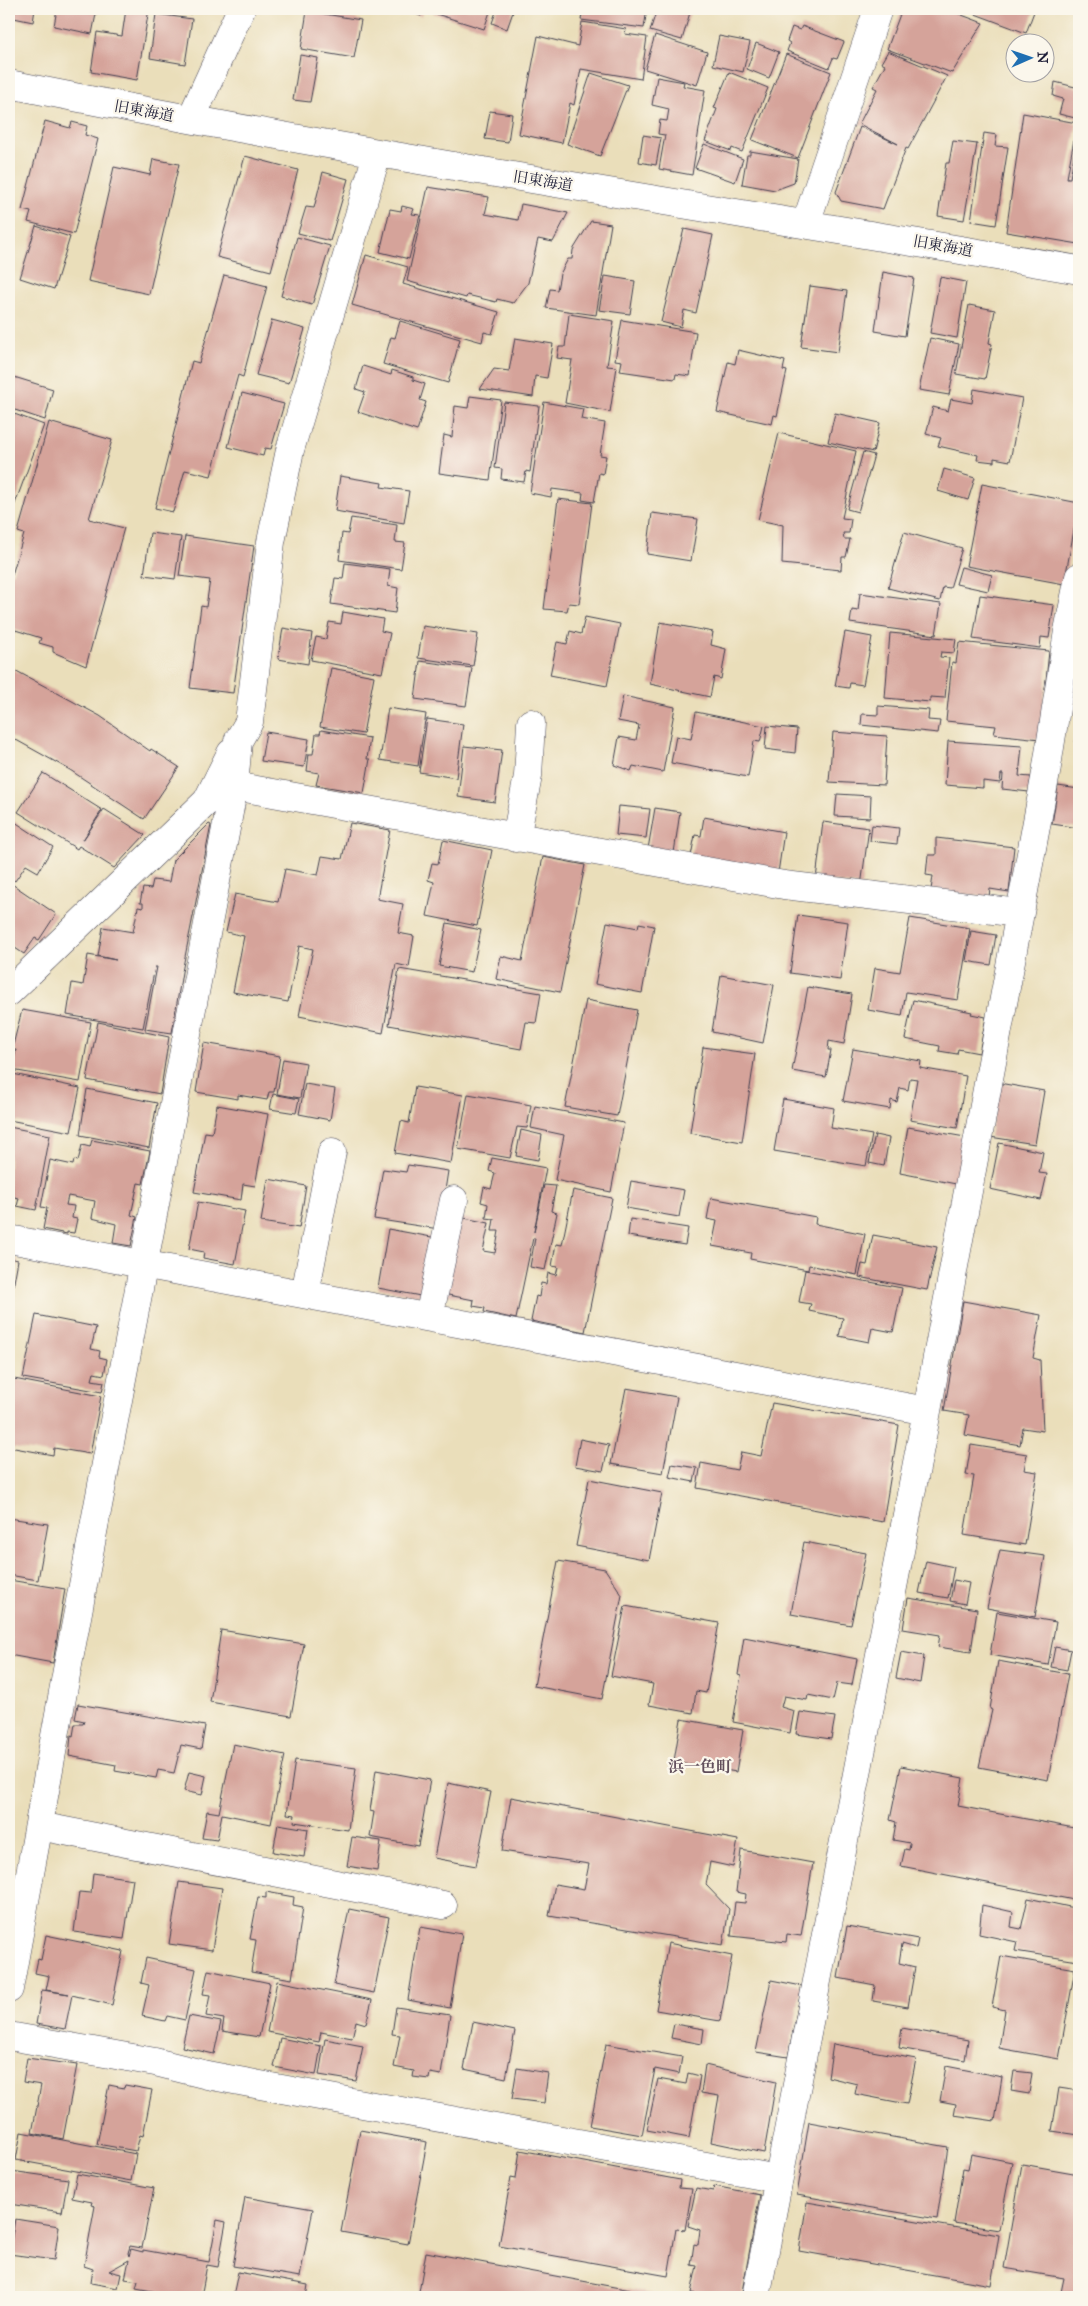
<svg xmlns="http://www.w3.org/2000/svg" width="1088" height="2306" viewBox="0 0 1088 2306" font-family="'IM FELL Great Primer','Noto Serif JP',serif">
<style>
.building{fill:#d5a39a}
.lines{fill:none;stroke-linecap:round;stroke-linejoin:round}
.street-casing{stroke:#403e4e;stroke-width:29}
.street{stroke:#fff;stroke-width:28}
.labels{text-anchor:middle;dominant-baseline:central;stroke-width:4.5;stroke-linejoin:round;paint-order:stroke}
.street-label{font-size:15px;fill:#22223b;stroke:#fbf7ec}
.neighbourhood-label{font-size:16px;font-weight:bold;fill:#614f5c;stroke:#fbf7ec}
</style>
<rect width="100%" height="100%" fill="#fbf7ec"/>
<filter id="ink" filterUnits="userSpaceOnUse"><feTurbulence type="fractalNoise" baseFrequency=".02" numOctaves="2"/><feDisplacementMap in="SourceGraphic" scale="10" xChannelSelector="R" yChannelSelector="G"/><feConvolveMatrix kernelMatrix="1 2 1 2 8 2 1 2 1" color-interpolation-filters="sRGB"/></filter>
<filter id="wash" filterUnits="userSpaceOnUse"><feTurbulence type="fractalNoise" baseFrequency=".0096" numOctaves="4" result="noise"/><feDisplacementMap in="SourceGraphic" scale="20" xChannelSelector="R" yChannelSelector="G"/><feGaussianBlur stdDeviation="1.12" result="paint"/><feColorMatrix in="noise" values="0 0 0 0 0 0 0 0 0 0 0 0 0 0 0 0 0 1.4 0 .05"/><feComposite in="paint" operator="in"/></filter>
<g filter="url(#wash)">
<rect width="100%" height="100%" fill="#eadeba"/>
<g id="blocks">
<path class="building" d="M9,9h26l-2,13 -24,-5z
M57,9h40l-5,25 -38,-8z
M126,9h23l-12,71 -46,-8 6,-40 25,4z
M171,9h21l-1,5z
M401,9h22l-2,7z
M435,9h56l-7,20 -51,-16z
M497,9h17l-7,20 -15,-6z
M583,9h64l-3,19 -63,-8z
M657,9h34l-9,31 -32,-9z
M902,9h44l37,14 -31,50 -65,-24z
M962,9h73l-9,24z
M307,11l54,9 -7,38 -53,-9z
M156,14l36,5 -7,45 -35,-6z
M582,22l44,7 -1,5 22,3 -6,42 -60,-10 -7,36 -4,-2 -8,40 -43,-9 19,-98 40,10z
M802,26l42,16 -7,17 -4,-1 -4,10 -42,-17 3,-8 -3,-2 5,-14 8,3z
M655,35l52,17 -10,33 -52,-16z
M719,36l31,6 -7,30 -30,-7z
M756,43l23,9 -10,26 -22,-9z
M888,51l59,25 -39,73 -2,-1 -23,61 -42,-8 -5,-9 24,-65 38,17 -39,-20 18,-35 -4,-2 12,-22 -4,-2z
M786,54l45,18 -33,86 -46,-18z
M300,55l18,3 -8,44 -17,-2z
M729,72l39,16 -26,64 -10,-4 -1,3 -26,-10 12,-32 -3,-1z
M591,73l37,12 -28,71 -33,-12z
M657,77l27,5 -1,4 22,4 -13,85 -33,-6 6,-34 -7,-1 2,-14 7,1 2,-12 -17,-4z
M1055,82l24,6v31l-20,-5 4,-15 -10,-3z
M490,111l22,3 -4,28 -23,-3z
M1023,113l54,10 -10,55h3l5,-28 4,1v93l-73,-12z
M45,121l25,7 2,-6 15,4 -2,9 13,4 -24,95 -46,-12 3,-10 -9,-2z
M984,133l13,2 -2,11 13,1 -12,78 -25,-4z
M643,135l18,3 -5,27 -17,-3z
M953,141l24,3 -13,76 -26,-4 8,-53h3z
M704,144l39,15 -8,23 -40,-14z
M750,151l48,8 -4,24 -19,7 -33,-6 5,-29h3z
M245,156l53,14 -27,101 -54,-14z
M153,159l26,5 -30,130 -61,-13 26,-114 36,8z
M323,172l25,7 -18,62 -32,-8 8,-26 8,1z
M428,187l61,10 -4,17 33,6 3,-16 47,9 -15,29 -15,-3 -10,44 -15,20 -16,-4 -1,3 -29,-7 -1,3 -59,-17z
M402,206l12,3 -2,5 8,1 -11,44 -29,-7 10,-43 11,2z
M591,221l20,3 -15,91 -50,-7 4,-19 7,1 3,-16 8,-15h4l1,-9z
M36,226l34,11 -16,52 -34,-11z
M684,229l29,6 -17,78 -12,-3 -3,17 -20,-5z
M297,237l33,9 -18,59 -31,-9z
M366,255l42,12 -5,17 96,28 -7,22 -8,-2 -2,10 -130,-37z
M883,272l31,6 -9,58 -30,-5z
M224,275l43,11 -24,91 -5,-2 -27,101 -26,-6 -12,42 -18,-4 37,-147 7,2z
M605,276l30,5 -5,33 -31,-4z
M940,277l26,5 -9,56 -27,-5z
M810,286l37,5 -9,61 -37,-5z
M969,305l26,5 -6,33 3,1 -7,35 -29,-5z
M569,314l45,7 -7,45 10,1 -7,45 -45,-9 7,-43 -15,-2 2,-11h6z
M272,320l33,9 -16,54 -33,-8z
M622,320l74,12 -6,44 -14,-2 -1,5 -55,-8 2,-10 -7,-1z
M400,321l60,18 -12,44 -65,-19 8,-27 4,1z
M515,338l38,6 -6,34 -12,-2 -2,21 -53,-8 14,-20 15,2z
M930,338l29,6 -10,51 -30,-5z
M738,350l47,11 -2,9 4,1 -10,45 -3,-1 -2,9 -55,-12 11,-50 7,2z
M363,366l28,9 1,-5 21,7v3l12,4 -5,16 6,2 -9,29 -59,-19 7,-20 -9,-3z
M14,377l39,12 -8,31 -36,-12v-16z
M974,389l48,9 -12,63 -16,-3v4l-17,-2 1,-5 -40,-9 3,-8 -15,-4 7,-27 15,4 3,-12 21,4z
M242,393l42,11 -13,45 -6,-1 -2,8 -35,-9z
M470,396l31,4 -11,80 -51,-7 5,-38 8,2 3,-31 13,2z
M504,402l35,4 -9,66 -4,-1 -2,11 -23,-3 1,-10 -7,-1z
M544,402l39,7 -2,10 24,4 -5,32 6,1 -3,18 -4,-1 -5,29 -12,-2 1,-7 -31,-4 -1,8 -21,-4z
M9,412l35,13 -35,95z
M835,413l45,10 -7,29 -45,-10z
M49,422l63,18 -23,79 35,9 -38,138 -33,-14v-5l-14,-4 2,-5 -32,-10v-54l3,1 12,-41 -6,-2z
M779,433l77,18 -14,67 9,1 -2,14h-6l1,6h6l-4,18h-4l-1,13 -59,-6 1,-39 -25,-5z
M863,452l11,3 -16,57 -11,-3z
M944,469l31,9 -7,22 -30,-9z
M340,476l42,7 -1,4 28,4 -5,32 -69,-12z
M982,484l97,19 -15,81 -98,-18z
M558,499l34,4 -13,101 -10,-1 -2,8 -23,-2z
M652,513l46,6 -7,42 -44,-7z
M351,518l46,7 -2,17 10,1 -4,26 -62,-9 3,-27 6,1z
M904,532l58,16 -12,40 -7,-1 -3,14 -52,-13z
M150,533l31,4 -6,42 -31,-4z
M185,536l69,10 -21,147 -43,-5 11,-82 5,1 4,-27 -31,-4z
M345,563l45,6 -2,17 10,2 -3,25 -64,-9 4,-26 8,1z
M961,567l31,8 -4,16 -32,-7z
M860,593l81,11 -5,31 -86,-12 2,-13 6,1z
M980,595l74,10 -5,33 -8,-1 -1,11 -67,-9z
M343,612l40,7 -2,12 9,2 -8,40 -71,-13 5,-23 10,2 3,-17 12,2z
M585,617l35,7 -13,62 -57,-11 7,-33 10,2 3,-13 11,3z
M660,622l53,10 -2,13 15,4 -5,30 -7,-2 -4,20 -60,-13z
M423,626l55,8 -5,32 -55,-8z
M283,628l29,5 -4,31 -30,-5z
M845,632l27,5 -9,48 -13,-2 -1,5 -14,-2z
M890,633l66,6 -2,14 -13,-1 -1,5 9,1 -4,40 -15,-1v5l-45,-4z
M959,642l90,9 -9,88 -46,-5 2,-8 -50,-5 6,-59 4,1z
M420,661l52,7 -6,38 -51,-7z
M9,667l91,49 50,35 1,-2 28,18 -35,52 -74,-49 -61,-34z
M331,668l43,8 -11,58 -43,-7z
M623,696l52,11 -12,65 -30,-6 -2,5 -17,-6 5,-28 17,3 3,-15 -21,-4z
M878,706l51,4 -1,10 12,1 -2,12 -77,-8 1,-11 16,1z
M388,708l38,6 -8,52 -38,-6z
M696,712l68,14 -4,16 -6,-1 -6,36 -77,-14 5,-27 15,3z
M427,719l36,5 -7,54 -37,-6z
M1078,719h1v26l-4,-1z
M767,726l30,3 -2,24 -30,-4z
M321,730l49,8 -3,21h3l-6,34 -48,-8 3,-12 -12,-2 2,-17h4l3,-20h4z
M266,732l43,7 -5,28 -43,-6z
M833,732l54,4 -3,49 -55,-3z
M948,741l74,5 -3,30 12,1 -2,15 -27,-3 1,-15h-2l-1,9 -17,-2v7l-38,-3z
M464,746l38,4 -7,52 -37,-5z
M43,773l59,37 -19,30 21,-31 41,26 -31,33 -35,-22 -2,3 -59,-37z
M1058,786l21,3v39l-27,-4z
M837,794l34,2 -1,22 -35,-2z
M619,806l31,3 -4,29 -30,-3z
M655,808l25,4 -6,41 -26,-4z
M704,817l80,15 -6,41 -87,-17 4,-21 6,1z
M9,818l44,29 -15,25 -12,-7 -11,16 -6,-4z
M823,822l46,6 -8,58 -45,-7z
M350,823l40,7 -13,69 26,5 -5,29 16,3 -5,31 -13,-3 -13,69 -84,-17 14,-67 -14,-3 -11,56 -55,-10 11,-56 -18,-4 9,-38 43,8 7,-33 33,6 4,-19 20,3z
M209,824l2,1 -29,147 -10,61 -27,-4 12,-62h-2l-12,61 -76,-13 5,-32 11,2 5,-30 28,5 -18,-4 5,-29 30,5 5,-25 5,1v-5h-3l3,-15 8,1 2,-9 16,2 4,-22z
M872,825l27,3 -2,16 -27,-3z
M936,838l78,9 -5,45 -19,-3 -1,8 -58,-7 2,-14 -7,-1 2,-20h8z
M443,840l49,10 -15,76 -50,-10 7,-34 -6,-2 4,-17 6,1z
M543,857l42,8 -25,127 -64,-13 5,-23 21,5z
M9,882l47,32 -17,26 -4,-2 -11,16 -15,-10z
M798,915l50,7 -8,58 -50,-7z
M910,918l60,10 -12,72 -52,-8 -4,24 -34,-6 7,-42 25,4z
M607,922l31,6 1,-5 15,3 -12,67 -47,-9z
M447,923l34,7 -9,42 -33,-6z
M971,931l25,4 -5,30 -25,-4z
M399,969l142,24 -5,30 -10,-1 -5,27 -132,-24z
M721,975l53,10 -11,58 -51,-11z
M808,987l44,7 -8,50 -15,-3 -1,9h3l-5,27 -34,-6z
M586,1000l51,10 -20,106 -52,-9z
M913,1000l59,12 -1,2 15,3 -7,36 -21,-4 -1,5 -18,-3 1,-5 -35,-7z
M22,1010l69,12 -11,60 -68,-12 4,-20 -4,-1z
M98,1022l71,15 -9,57 -73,-14z
M204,1043l76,13 -6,36h-5l-2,8 -29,-5v4l-42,-7z
M703,1047l52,7 -13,88 -52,-9z
M853,1049l68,12 -1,7 46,8 -9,52 -47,-8 7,-41 -7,-1 -2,12 -8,-2 -3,14 -6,-2 -1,9 -47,-8z
M283,1059l23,4 -6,35 -23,-4z
M9,1071l5,1 -1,2 67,14 -9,44 -62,-12z
M999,1083l45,8 -9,53 -45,-7z
M305,1084l30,5 -5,31 -31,-6z
M415,1087l48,8 -12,68 -56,-10 6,-32 8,2z
M87,1089l70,14 -8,45 -69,-13z
M273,1094l26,5 -3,14 -26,-4z
M468,1094l63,11 -4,23 -10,-1 -7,31 -52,-9z
M783,1099l51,9 -3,20 41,7 -6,31 -92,-15z
M217,1105l51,9 -13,72 -12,-2 -2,16 -47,-8 11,-60 7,1z
M535,1106l89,17 -13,69 -56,-12 9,-45 -33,-7z
M9,1127l41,8 -14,75 -19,-4 2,-8 -10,-2z
M908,1127l57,10 -9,47 -56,-11z
M521,1130l21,5 -4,25 -22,-4z
M875,1135l14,3 -5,28 -15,-3z
M92,1140l58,11 -7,33 -5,-1 -7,32 6,2 -6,29 -18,-3 3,-19 -24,-6 3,-17 -27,-5 -2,9 8,1 -2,12 5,1 -3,14 -7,-1v2l-24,-5 4,-21 -6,-1 9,-47 23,5 1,-5 4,1 4,-16 8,2z
M999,1143l44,9 -4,21 8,1 -6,26 -51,-11z
M492,1158l54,10 -12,64 10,-47 12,1 -5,25 6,2 -12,57 -15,-3 5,-29h-2l-17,81 -32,-7 1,-4 -12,-2 1,-6 -31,-6 16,-77 30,6 -6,28 12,2 4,-22h-7l2,-12 -8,-1 2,-14 -7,-2 3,-15 7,2 4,-16 -6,-2z
M408,1165l40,6 -9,58 -65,-10 9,-50 23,3z
M268,1179l38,7 -7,42 -38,-6z
M631,1181l53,9 -5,27 -53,-9z
M573,1190l39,8 -27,134 -54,-11 5,-25 3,1 2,-14 5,1 2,-11 8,2 2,-8 -6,-1 4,-22 6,1z
M711,1198l105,19 -1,7 50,10 -8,41 -48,-10 -1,5 -58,-11 1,-6 -39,-7 5,-25 -10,-2z
M198,1202l47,9 -10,53 -32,-6 1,-6 -15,-3z
M630,1219l58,9 -3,17 -57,-9z
M388,1229l49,9 -11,59 -48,-9z
M873,1235l64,12 -10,43 -68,-13 3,-13 5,1z
M9,1258l9,2 -8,45 -1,-1z
M805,1270l97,18 -9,44 -21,-4 -3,14 -30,-6 4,-18 -34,-7 2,-7 -12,-2z
M963,1301l78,14 -8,43 7,2 3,71 -20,-3 -3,17 -55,-10 4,-20 -25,-4z
M9,1307l4,1 -3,16 -1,-1z
M36,1315l60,12 -5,22 9,2 -1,6 8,2 -3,16 -10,-2 -2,7 12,2 -2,10 -79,-14z
M9,1378l92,18 -11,58 -36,-6 -1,7 -44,-8z
M626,1388l51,9 -14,76 -52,-9z
M772,1403l127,22 -16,97 -186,-34 4,-25 36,7 4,-18 20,4z
M580,1439l29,6 -6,26 -28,-5z
M971,1445l56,9 -3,16 13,2 -12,73 -61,-10 10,-59 -8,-1z
M672,1464l25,4 -3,14 -25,-5z
M589,1479l73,14 -13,67 -73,-14z
M9,1518l39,6 -10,56 -29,-5z
M804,1542l62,11 -15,72 -60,-11z
M1000,1550l45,6 -10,61 -48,-9z
M558,1561l47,8 17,26 -20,104 -68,-13z
M926,1561l28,6 -6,31 -29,-5z
M9,1580l56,9 -12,74 -44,-8z
M954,1580l15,3 -4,21 -15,-3z
M908,1598l69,11 -6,43 -33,-5 2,-12 -37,-6z
M625,1606l94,17 -13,70 -10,-2 -3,22 -44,-8 4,-21 -42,-8z
M997,1612l59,10 -8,43 -58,-10z
M221,1630l83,14 -13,72 -81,-14z
M744,1637l113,22 -5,26 -15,-2 -4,17 -25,-5 -1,5 -23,-4 -3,11 13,4 -4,22 -57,-11 8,-46 -3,-1z
M1055,1647l16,3 -4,20 -16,-3z
M901,1652l23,4 -4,27 -24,-5z
M998,1661l70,13 -20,106 -69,-13 13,-57 -2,-1z
M78,1704l127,22 -4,23 -20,-4 -7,28 -16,-3 -2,8 -41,-7 1,-6 -47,-9 2,-21 2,1 2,-12h8l1,-3 -9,-2z
M800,1712l35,5 -4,22 -35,-5z
M681,1719l62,11 -7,42 -62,-11z
M233,1744l52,11 -14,69 -49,-10 -5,26 -15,-2 5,-27 12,2z
M295,1760l61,8 -8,62 -54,-8 1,-7 -8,-1z
M901,1766l62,12 -5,28 121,23v72l-178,-35 4,-17 4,1 1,-7 -17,-3 3,-18 -6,-2z
M376,1770l54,10 -12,66 -48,-9 4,-25 -4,-1z
M189,1772l17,4 -4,19 -18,-4z
M448,1783l43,9 -15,74 -42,-8z
M511,1797l227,43 -5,27 -23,-5 -4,23 23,24 -6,36 -174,-29 6,-32 29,5 5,-25 -87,-13z
M278,1824l30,5 -4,28 -31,-5z
M352,1837l29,4 -4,30 -30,-5z
M741,1850l72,13 -12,73 -14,-2 -1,8 -55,-6 4,-34 10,1 1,-9 -10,-2z
M93,1873l40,6 -9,60 -50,-7 5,-40 12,1z
M179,1882l43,6 -10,62 -43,-6z
M266,1892l28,5 -1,8 10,2 -11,72 -41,-7 5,-32 -6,-1 8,-42 8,1z
M1028,1898l51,11 -1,52 -63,-10 2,-9 -38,-8 3,-29 31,7 -2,15 10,2z
M349,1909l40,8 -15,76 -40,-8z
M847,1926l71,13 -2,9 -14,-4 -3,19 16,4 -7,40 -35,-6 2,-16 -37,-7z
M420,1927l42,7 -12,74 -42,-8z
M46,1935l77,16 -11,54 -40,-10 -7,34 -29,-5 6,-34 27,4 -23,-4 3,-14 -14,-3 3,-14 3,1z
M668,1943l64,13 -12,65 -64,-11z
M1001,1956l74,13 -16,90 -60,-11 6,-38 -13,-3z
M146,1958l50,11 -11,51 -18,-4 -2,5 -23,-5 7,-31 -8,-2z
M208,1970l62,13 -11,54 -37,-6 2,-12 -18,-3 4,-21 -7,-1z
M771,1980l31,6 -14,71 -32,-5z
M277,1981l95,19 -6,24 -10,-3 -4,17 -31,-6 -2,10 -52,-10z
M396,2007l54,8 -9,60 -11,-2 -1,6 -16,-2 1,-6 -20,-4 6,-32 -8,-1z
M189,2016l32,6 -7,32 -32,-7z
M473,2022l42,9 -9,47 -42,-9z
M674,2024l30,5 -2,15 -31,-6z
M902,2028l66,12 -3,20 -66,-12z
M280,2038l41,8 -5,29 -42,-8z
M325,2039l38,7 -7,35 -37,-6z
M606,2044l76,13 -3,17 -24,-5 -13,66 -52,-9z
M833,2044l83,15 -9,45 -52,-10 2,-10 -29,-7z
M27,2058l50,7 -14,74 -31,-6 9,-48 -18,-3z
M705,2065l71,17 -12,71 -53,-11 8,-46 -18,-3z
M946,2066l56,11 -7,44 -41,-6 2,-11 -16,-3z
M517,2068l31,5 -4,30 -32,-4z
M1014,2071l18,2 -3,21 -18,-3z
M688,2073l12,3 -11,62 -42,-8 11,-51 28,5z
M109,2085l15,3 1,-3 27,5 -9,46 -3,-1 -4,16 -39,-7z
M1059,2088l20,3v44l-27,-4z
M809,2122l139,25 -11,72 -140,-24z
M360,2130l67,12 -19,102 -67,-12z
M21,2132l115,22 -5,27 -115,-21z
M520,2150l160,30 -1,8 13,1 -7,41 -9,-1 -8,47 -169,-30 12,-69 5,1z
M971,2154l41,8 -13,68 -45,-7 9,-55 5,1z
M1022,2164l57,10v123h-19l4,-19 -60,-10z
M11,2171l57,8 -6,33 -53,-8z
M77,2174l77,14 -12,60 -12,-2 -2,7 1,3 2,-7 12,3v-2l66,12 8,-42 9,2 -8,45 -11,-2 -6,32h-17l-48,-9 2,-7 -13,-2 4,-19 -20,11 12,3 -3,14 -27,-5 2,-14 -9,-3 11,-60 -4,-1 1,-3 -20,-4z
M714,2186l46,9 -19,102h-44v-3l-6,-1 6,-27 -6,-1 3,-21 4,1 2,-15 -12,-4 8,-38 17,3z
M245,2197l68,12 -13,68 -67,-11z
M807,2202l192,33 -8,50 -192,-34z
M15,2219l44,7 -5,34 -45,-6z
M426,2252l226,42v3h-234z
M238,2272l70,13 -2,12 -73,-1z
M1012,2293l16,3v1h-17z"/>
</g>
</g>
<g filter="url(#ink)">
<use href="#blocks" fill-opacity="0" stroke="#403e4e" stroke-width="1"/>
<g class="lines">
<g class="street-casing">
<path id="street" d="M9,84c355,72 713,125 1070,186
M191,119l50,-110
M806,223l72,-214
M234,786l550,99 235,28
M516,838l12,-62 3,-53
M9,992l198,-191 24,-48
M9,1239l918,172
M305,1294l27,-142
M429,1317l25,-117
M39,1826l404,79
M9,1989l58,-319 167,-884 4,-45 11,-19 22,-180 19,-92 87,-296
M9,2036l146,26 52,13 161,30 411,74
M756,2297l171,-886 119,-638 22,-142 11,-54"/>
</g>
<use href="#street" class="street"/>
</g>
</g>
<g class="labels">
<g class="street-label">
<text transform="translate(144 111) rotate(10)">旧東海道</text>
<text transform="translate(543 181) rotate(9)">旧東海道</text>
<text transform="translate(943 246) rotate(10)">旧東海道</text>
</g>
<g class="neighbourhood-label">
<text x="700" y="1766">浜一色町</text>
</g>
</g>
<rect width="1088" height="2306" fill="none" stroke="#fbf7ec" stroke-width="30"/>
<g transform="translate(1030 58) rotate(88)"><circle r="24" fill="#fbf7ec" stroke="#a4a2a5"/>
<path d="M0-4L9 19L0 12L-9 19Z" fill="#1f6fb2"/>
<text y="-8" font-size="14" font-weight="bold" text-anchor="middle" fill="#22223b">N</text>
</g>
</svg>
